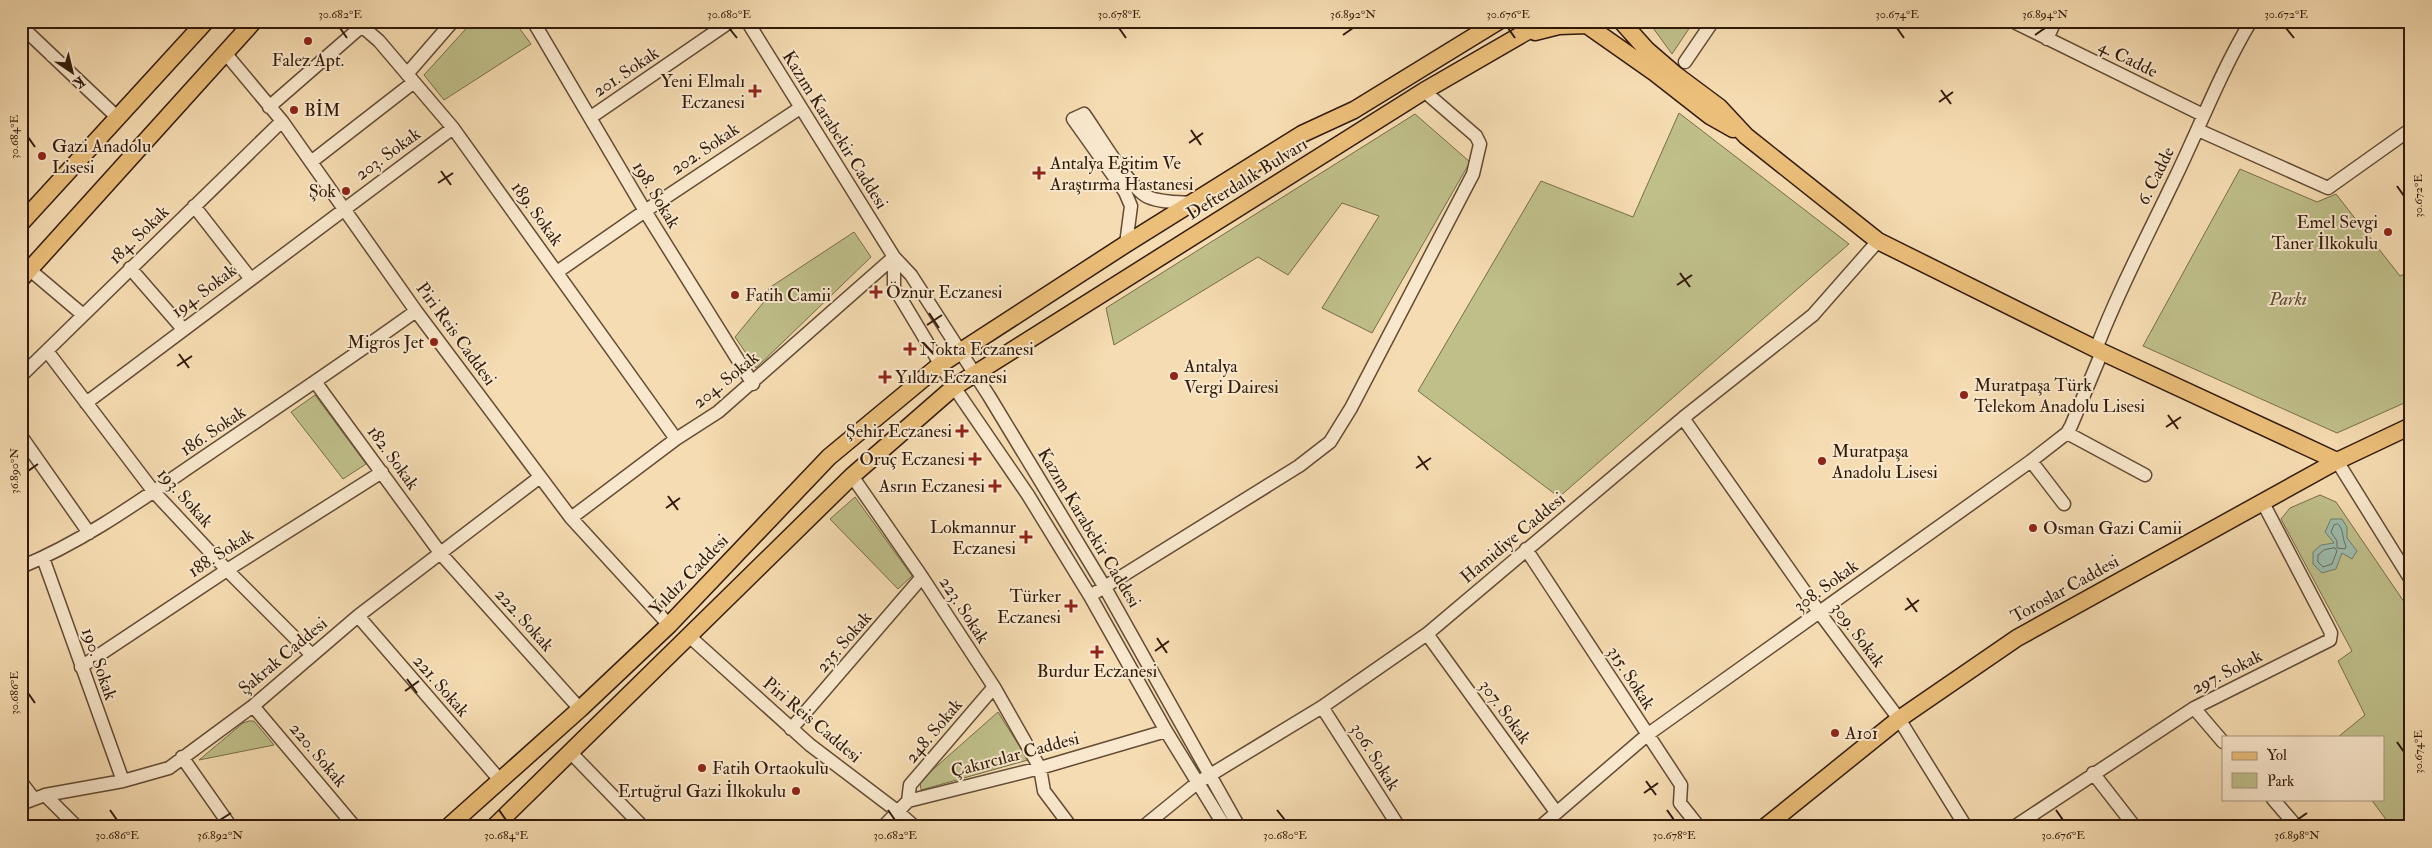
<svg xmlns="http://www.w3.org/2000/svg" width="2432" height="848" viewBox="0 0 2432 848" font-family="'IM FELL Double Pica',serif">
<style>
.green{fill:#bfbf8a;stroke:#786d4a}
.water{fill:#9dbcad;stroke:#727c6c}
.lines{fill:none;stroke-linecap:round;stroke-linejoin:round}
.shore{stroke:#686c5c;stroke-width:1}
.minor-casing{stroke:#634b34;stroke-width:15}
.major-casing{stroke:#321b0a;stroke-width:19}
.minor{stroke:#f9e8cd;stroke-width:12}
.major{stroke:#ebbe79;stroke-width:16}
.ticks{fill:none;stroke:#321b0a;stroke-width:2}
.poi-dot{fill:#8f2418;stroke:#f9e8cd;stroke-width:2}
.labels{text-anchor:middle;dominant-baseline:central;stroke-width:4;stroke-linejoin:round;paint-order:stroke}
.street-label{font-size:18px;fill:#321b0a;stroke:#f9e8cd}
.poi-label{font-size:18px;fill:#321b0a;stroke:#f9e8cd;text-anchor:start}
.park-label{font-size:18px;font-style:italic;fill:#5c4c30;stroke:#f9e8cd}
.neatline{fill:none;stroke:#321b0a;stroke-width:2}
.ticks-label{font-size:12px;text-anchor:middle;fill:#321b0a}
</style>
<rect width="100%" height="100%" fill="#f6dcb2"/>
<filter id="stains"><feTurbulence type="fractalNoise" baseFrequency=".004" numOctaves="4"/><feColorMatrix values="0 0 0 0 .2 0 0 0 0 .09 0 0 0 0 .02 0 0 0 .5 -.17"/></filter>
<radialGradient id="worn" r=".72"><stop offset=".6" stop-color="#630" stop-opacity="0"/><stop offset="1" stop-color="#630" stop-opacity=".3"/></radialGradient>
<path class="green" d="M473,21h41l17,23 -87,56 -20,-25z
M1648,21h46l-22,33z
M1679,113l170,131 -290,253 -141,-106 123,-210 92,36z
M1415,114l55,48 -98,171 -50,-25 57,-92 -37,-13 -54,72 -30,-18 -144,88 -8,-37z
M2240,169l77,33 19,-8 64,82 11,-5v129l-74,33 -194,-87z
M854,232l17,25 -115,111 -21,-31 28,-34 6,-15z
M315,395l51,69 -23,15 -52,-67z
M2320,495l16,7 75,110v215h-23l-1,-6 -16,-22h12v-62h-45l27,-22 -27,-54 14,-10 -71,-132 9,-11z
M855,497l57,79 -14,13 -68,-70z
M998,712l30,48 -107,30 -1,-9z
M249,721h5l20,24 -75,15 44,-37z"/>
<path class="water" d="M2331,519h11l5,8v11l10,13 -5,8 -10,-6 -6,16 -14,4 -9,-9v-12l8,-7 13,-2 -9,-11z"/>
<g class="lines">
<path class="shore" d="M2338,524c6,5 4,15 8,22l-1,3 -8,-1v-7l-6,-9 3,-7z
M2335,548l2,3 -5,13 -9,3 -5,-5v-7l6,-5z"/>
<g class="minor-casing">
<path id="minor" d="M356,21l23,20 74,87 223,311
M533,21l112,190 108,173
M747,21l147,236 17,18 78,121 115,190 135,241
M2012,21l191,94
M21,26l97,92
M2047,39l8,-18
M226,54l56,67 134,190 155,207 98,107
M1685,62l28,-41
M407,74l46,-53
M269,107l93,-81
M591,117l140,-96
M2198,130l130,58 83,-59
M311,162l103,-80
M194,206l56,72
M1126,244l5,-38 -6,-14 -52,-73 11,-5c13,18 46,75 64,83 14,6 31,5 46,6
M894,257v30l60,100 74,108 62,101 76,135 59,96
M130,268l53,61
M30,270l52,44
M557,272l88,-61 155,-103
M2096,349c23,-60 53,-116 80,-173 25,-52 45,-105 75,-155
M47,351l107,141 73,78 85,85
M21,376l261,-255
M316,383l125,171 139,155
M86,403l367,-275
M1683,418l136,194 80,107 67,108
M2067,433l78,42
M21,436l68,97
M2031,461l33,43
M2337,461l74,119
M852,476l70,101 72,110 46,81 4,23 27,36
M571,518l105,-79 42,-27 176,-155
M1526,549l155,236 -1,18 19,24
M43,558l80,223
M21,567c68,-28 128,-73 189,-114 69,-47 138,-93 206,-142
M1090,596l209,-130 31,-24 21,-34 122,-234 7,-30 -4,-8 -52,-45
M358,616l141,163
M1427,634l129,178
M690,637l120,108 87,66 18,16
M81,667l146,-97 155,-98
M253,706l102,121
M1322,707l77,120
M2194,708l29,34
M791,729l131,-152
M571,753l72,74
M182,757l49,70
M2093,773l42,54
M21,782l13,17
M45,795l32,32
M2273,799l24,28
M908,801l2,-16 84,-98
M21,804l24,-9 78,-14 46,-13 84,-62 105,-90 182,-139
M883,827l25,-26 132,-33 126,-37
M1143,827l54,-44 125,-76 105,-73 256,-216 130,-103 65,-74
M1540,827l107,-92 384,-274 36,-28 4,-7 31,-74
M2014,827l180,-119 136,-68 1,-7 -4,-8 -64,-122"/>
</g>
<g class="major-casing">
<path id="major" d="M1581,21l74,52 55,43 23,13
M1621,21l26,29 29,25 43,32 27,29 132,105 224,111 235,109
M1535,32l24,-6 28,-1
M21,223l185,-202
M21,279l233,-258
M448,827l132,-118 89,-84 160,-168 112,-93 185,-120 176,-110 52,-24 145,-89
M494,827l358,-351 102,-89 470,-296 121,-70
M1765,827l134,-108 118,-81 320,-177 74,-35"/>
</g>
<use href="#minor" class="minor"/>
<use href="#major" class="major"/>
</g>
<path class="ticks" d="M340,28l7,10M729,28l8,10M1119,28l7,10M1508,28l7,10M1897,28l7,10M2286,28l8,10M1343,35l10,-7M2035,35l10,-7M1941,90l10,14M1939,102l14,-10M1191,130l10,15M28,137l7,10M1189,143l14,-10M441,171l10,14M438,183l15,-10M2397,186l7,10M1680,273l10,14M1677,285l15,-10M929,313l10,15M927,325l15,-10M179,354l10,14M177,366l15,-10M2168,415l10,14M2166,427l15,-10M1418,456l10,14M1416,468l15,-10M28,471l10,-7M668,496l10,14M666,508l14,-10M1907,598l10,14M1905,610l14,-10M1157,638l10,15M1155,651l14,-10M407,679l10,14M405,691l14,-10M28,693l7,10M2397,742l7,10M1646,781l10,14M1644,793l14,-10M110,810l7,10M499,810l7,10M888,810l7,10M1277,810l8,10M1667,810l7,10M2056,810l7,10M220,820l11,-7M2297,820l10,-7"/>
<g class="poi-dot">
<circle cx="308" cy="41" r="5"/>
<path d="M752.5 83.5h5v5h5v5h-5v5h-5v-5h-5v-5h5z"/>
<circle cx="294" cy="110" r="5"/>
<circle cx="42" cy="156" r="5"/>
<path d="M1036.5 165.5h5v5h5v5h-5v5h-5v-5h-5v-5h5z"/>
<circle cx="346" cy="191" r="5"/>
<circle cx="2388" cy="232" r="5"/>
<path d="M873.5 284.5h5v5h5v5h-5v5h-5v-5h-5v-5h5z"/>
<circle cx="735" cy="295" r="5"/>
<circle cx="434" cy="342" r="5"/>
<path d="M907.5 341.5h5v5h5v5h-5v5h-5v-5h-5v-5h5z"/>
<circle cx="1174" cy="376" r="5"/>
<path d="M882.5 369.5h5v5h5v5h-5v5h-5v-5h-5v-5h5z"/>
<circle cx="1964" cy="395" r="5"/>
<path d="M959.5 423.5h5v5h5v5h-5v5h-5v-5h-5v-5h5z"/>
<path d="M972.5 451.5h5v5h5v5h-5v5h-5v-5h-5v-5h5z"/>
<circle cx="1822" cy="461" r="5"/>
<path d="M992.5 478.5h5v5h5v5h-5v5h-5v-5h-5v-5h5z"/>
<circle cx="2033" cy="528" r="5"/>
<path d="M1023.5 529.5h5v5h5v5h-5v5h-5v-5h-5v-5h5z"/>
<path d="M1068.5 598.5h5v5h5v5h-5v5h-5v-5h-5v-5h5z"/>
<path d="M1094.5 644.5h5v5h5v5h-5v5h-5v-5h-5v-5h5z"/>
<circle cx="1835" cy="733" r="5"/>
<circle cx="702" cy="768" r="5"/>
<circle cx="796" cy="791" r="5"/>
</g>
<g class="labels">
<g class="street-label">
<text transform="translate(2128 59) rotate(26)">4. Cadde</text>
<text transform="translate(626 72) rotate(-34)">201. Sokak</text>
<text transform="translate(835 130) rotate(58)">Kazım Karabekir Caddesi</text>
<text transform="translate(705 149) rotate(-34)">202. Sokak</text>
<text transform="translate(388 154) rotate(-36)">203. Sokak</text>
<text transform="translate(2156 176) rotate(-64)">6. Cadde</text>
<text transform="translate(1247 179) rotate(-32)">Defterdalık Bulvarı</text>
<text transform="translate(656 195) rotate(59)">198. Sokak</text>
<text transform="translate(537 214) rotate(54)">189. Sokak</text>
<text transform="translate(139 235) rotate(-44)">184. Sokak</text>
<text transform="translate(204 291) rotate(-37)">194. Sokak</text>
<text transform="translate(456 334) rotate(54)">Piri Reis Caddesi</text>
<text transform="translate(726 380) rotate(-39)">204. Sokak</text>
<text transform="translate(213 431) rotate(-34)">186. Sokak</text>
<text transform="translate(393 458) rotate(54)">182. Sokak</text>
<text transform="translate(185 498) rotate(48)">193. Sokak</text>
<text transform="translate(1089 528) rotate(59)">Kazım Karabekir Caddesi</text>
<text transform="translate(1513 538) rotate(-40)">Hamidiye Caddesi</text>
<text transform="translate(221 553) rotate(-33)">188. Sokak</text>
<text transform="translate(689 575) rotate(-46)">Yıldız Caddesi</text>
<text transform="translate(1826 586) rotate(-36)">308. Sokak</text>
<text transform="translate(2065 589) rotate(-29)">Toroslar Caddesi</text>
<text transform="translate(964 610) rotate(57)">223. Sokak</text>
<text transform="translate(524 620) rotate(48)">222. Sokak</text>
<text transform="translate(1858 635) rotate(53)">309. Sokak</text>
<text transform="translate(844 642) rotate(-49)">235. Sokak</text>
<text transform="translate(283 656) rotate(-40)">Şakrak Caddesi</text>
<text transform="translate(99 664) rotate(71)">190. Sokak</text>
<text transform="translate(2227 672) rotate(-27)">297. Sokak</text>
<text transform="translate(1631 678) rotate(57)">315. Sokak</text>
<text transform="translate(441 686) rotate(49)">221. Sokak</text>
<text transform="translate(1505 712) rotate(54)">307. Sokak</text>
<text transform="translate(812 720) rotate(40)">Piri Reis Caddesi</text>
<text transform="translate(934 731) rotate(-50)">248. Sokak</text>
<text transform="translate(318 755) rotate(50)">220. Sokak</text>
<text transform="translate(1015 755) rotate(-15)">Çakırcılar Caddesi</text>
<text transform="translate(1375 757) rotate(58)">306. Sokak</text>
</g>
<g class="poi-label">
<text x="308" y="60" text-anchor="middle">Falez Apt.</text>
<text x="745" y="81" text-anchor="end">Yeni Elmalı<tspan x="745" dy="21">Eczanesi</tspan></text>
<text x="304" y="110">BİM</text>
<text x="52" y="146">Gazi Anadolu<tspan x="52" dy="21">Lisesi</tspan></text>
<text x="1050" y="163">Antalya Eğitim Ve<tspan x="1050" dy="21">Araştırma Hastanesi</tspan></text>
<text x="336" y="191" text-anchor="end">Şok</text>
<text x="2378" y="222" text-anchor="end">Emel Sevgi<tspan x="2378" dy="21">Taner İlkokulu</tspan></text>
<text x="886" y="292">Öznur Eczanesi</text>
<text x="745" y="295">Fatih Camii</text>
<text x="424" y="342" text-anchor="end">Migros Jet</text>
<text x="920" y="349">Nokta Eczanesi</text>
<text x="1184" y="366">Antalya<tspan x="1184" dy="21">Vergi Dairesi</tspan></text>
<text x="895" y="377">Yıldız Eczanesi</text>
<text x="1974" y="385">Muratpaşa Türk<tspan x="1974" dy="21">Telekom Anadolu Lisesi</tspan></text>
<text x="952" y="431" text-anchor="end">Şehir Eczanesi</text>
<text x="1832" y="451">Muratpaşa<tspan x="1832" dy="21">Anadolu Lisesi</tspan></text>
<text x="965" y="459" text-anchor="end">Oruç Eczanesi</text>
<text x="985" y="486" text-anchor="end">Asrın Eczanesi</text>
<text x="1016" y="527" text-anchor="end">Lokmannur<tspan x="1016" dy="21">Eczanesi</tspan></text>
<text x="2043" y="528">Osman Gazi Camii</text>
<text x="1061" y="596" text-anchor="end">Türker<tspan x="1061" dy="21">Eczanesi</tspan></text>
<text x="1097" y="671" text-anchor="middle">Burdur Eczanesi</text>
<text x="1845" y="733">A101</text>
<text x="712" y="768">Fatih Ortaokulu</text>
<text x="786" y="791" text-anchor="end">Ertuğrul Gazi İlkokulu</text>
</g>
<g class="park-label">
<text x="2288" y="299">Parkı</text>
</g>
</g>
<rect width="2432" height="848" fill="none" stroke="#f6dcb2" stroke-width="55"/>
<rect x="2222" y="736" width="162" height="65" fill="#f9e8cd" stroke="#a9967f"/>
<rect x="2232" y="752" width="25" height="8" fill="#ebbe79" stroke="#a9967f"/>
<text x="2267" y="760" font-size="15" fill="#321b0a">Yol</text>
<rect x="2232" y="773" width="25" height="15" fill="#bfbf8a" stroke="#a9967f"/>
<text x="2267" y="786" font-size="15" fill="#321b0a">Park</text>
<g transform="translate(72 72) rotate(145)" stroke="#f9e8cd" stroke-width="4" paint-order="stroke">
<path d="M0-4L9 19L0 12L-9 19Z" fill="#321b0a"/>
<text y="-8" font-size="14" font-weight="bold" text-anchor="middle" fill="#321b0a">K</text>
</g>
<rect x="28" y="28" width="2376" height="792" class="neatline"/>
<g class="ticks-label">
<text x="340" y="18">30.682°E</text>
<text x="729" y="18">30.680°E</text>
<text x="1119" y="18">30.678°E</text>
<text x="1353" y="18">36.892°N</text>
<text x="1508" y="18">30.676°E</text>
<text x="1897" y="18">30.674°E</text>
<text x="2045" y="18">36.894°N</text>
<text x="2286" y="18">30.672°E</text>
<text transform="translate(14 137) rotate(-90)" y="4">30.684°E</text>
<text transform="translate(2418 196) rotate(-90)" y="4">30.672°E</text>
<text transform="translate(14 471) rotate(-90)" y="4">36.890°N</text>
<text transform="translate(14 693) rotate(-90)" y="4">30.686°E</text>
<text transform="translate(2418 752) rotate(-90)" y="4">30.674°E</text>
<text x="117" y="839">30.686°E</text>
<text x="220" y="839">36.892°N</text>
<text x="506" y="839">30.684°E</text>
<text x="895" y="839">30.682°E</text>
<text x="1285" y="839">30.680°E</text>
<text x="1674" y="839">30.678°E</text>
<text x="2063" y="839">30.676°E</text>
<text x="2297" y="839">36.898°N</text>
</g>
<rect width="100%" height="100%" filter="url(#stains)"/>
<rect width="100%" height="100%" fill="url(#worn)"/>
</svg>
